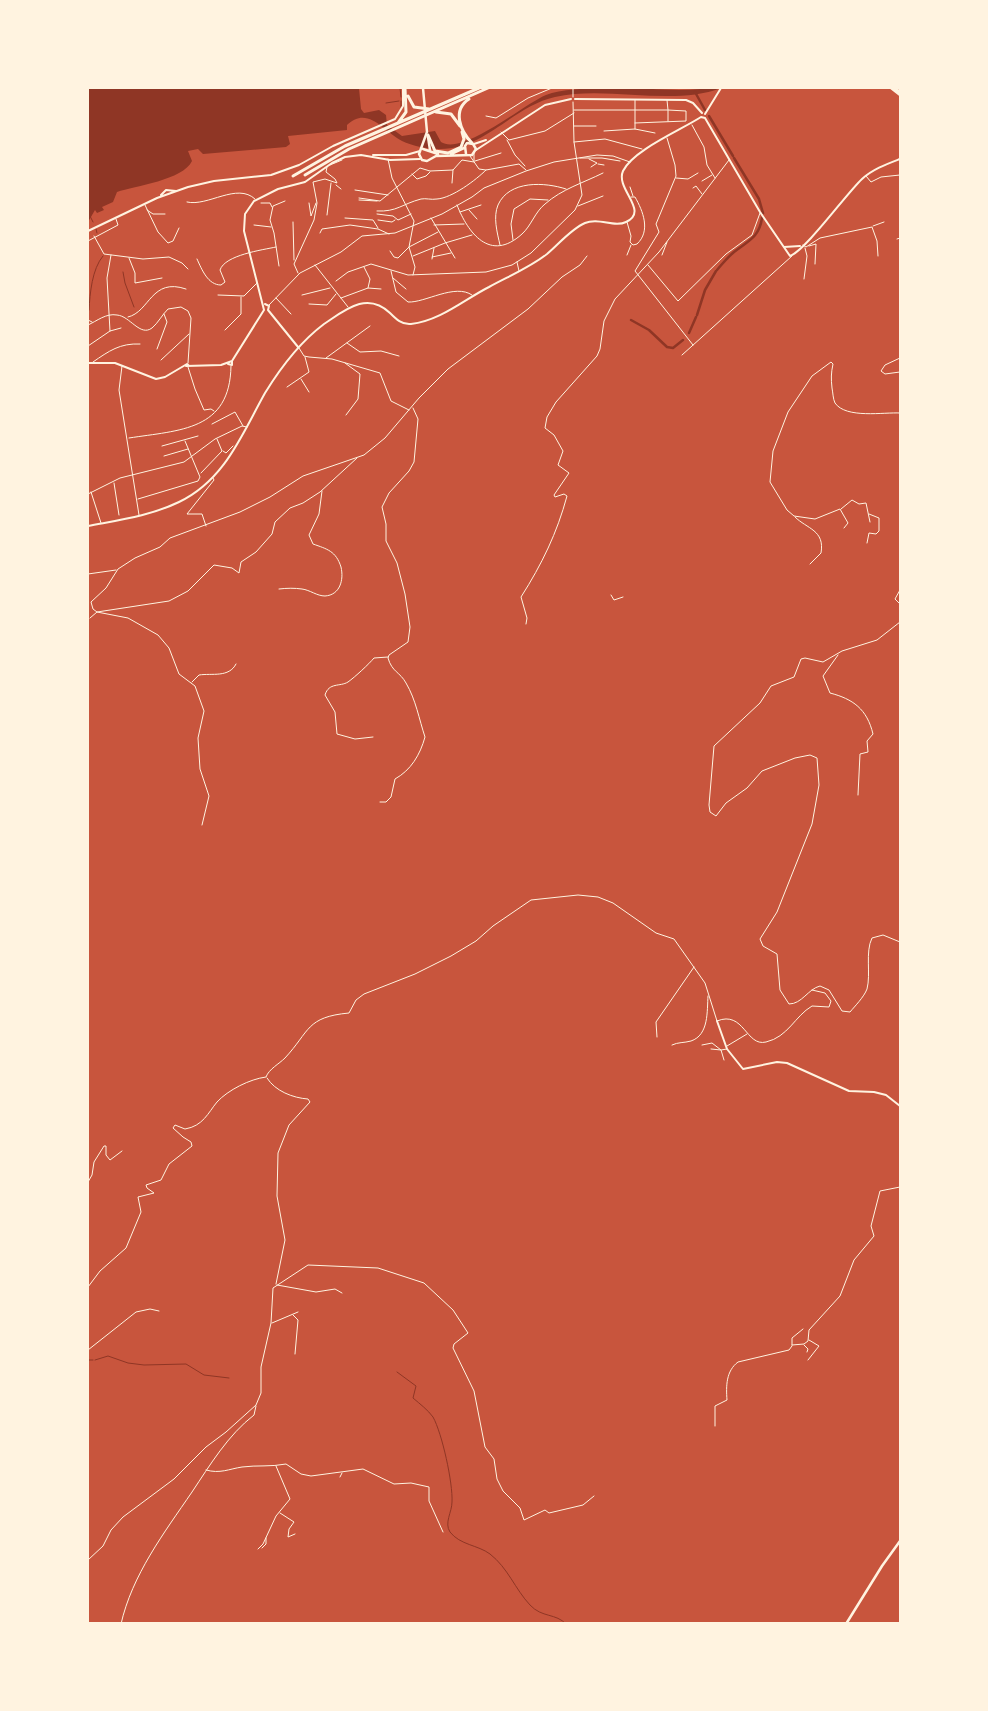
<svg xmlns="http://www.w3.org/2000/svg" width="988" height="1711" viewBox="0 0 988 1711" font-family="'DejaVu Sans',sans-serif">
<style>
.water{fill:#8f3625}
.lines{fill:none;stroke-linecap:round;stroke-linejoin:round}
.stream{stroke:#8f3625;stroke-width:1}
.canal{stroke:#8f3625;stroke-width:2.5}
.minor{stroke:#fff3e0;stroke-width:1}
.tertiary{stroke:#fff3e0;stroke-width:2}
.secondary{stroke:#fff3e0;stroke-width:2.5}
.primary{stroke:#fff3e0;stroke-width:2.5}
.trunk{stroke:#fff3e0;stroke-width:3}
</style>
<rect width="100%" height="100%" fill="#c8553d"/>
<path class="water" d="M88,88h271l2,21 3,4 15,-3 7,5 1,10 15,11 33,-5 6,11c22,14 83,-38 105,-47 29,-11 100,-6 133,-5 15,0 28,-2 42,-2 -49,19 -114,-3 -166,9 -42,9 -70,53 -116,52 -11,0 -27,-3 -37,-8 -18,-9 -34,-36 -55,-16v5l-59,6 2,8 -4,3 -83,7 -5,-5 -10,2 4,10c-9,19 -57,25 -75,31l-4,10 -11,5 2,3 -7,3 -2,-3 -7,12z"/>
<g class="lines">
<path class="stream" d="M400,88l1,9
M386,103l13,-2
M401,107v-6
M90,216l3,6
M96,229l1,4
M123,272l2,11 9,24
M89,310c1,-17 3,-41 14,-54
M88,1360h5
M95,1360l13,-4 20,7 16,2 42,-1 18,11 25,3
M397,1372l19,14 -3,12c7,6 15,12 20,19 9,16 20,66 19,85 0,10 -8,21 -2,30 10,13 28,13 40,22 18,14 25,35 40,51 12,13 26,8 36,19"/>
<path class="canal" d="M695,92l10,18
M709,116l24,40
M734,158l25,41 4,14
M717,270c5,-6 11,-13 17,-18 14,-11 25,-14 28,-34
M697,315l8,-25 11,-19
M631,320l18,10 18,17 6,1 10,-8
M689,333l7,-16"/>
<path class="minor" d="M573,88v9
M574,110h94l-1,-10
M486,116l10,2 32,-20 24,-10
M635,123l51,-2v-10l-18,-1v11
M692,125l12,22 3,18 8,13
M574,126h22
M635,129v-29
M604,131l31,-2 20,4
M501,132l8,8 36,-9 29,-18
M667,138l8,27 1,11 -20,48 3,8 -24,39 58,74
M507,140l8,15 10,11
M574,142l31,-3 37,10
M470,156l9,13 7,1 33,-6 7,6
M580,158h22l18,3
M388,159l4,19 22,43 -5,26 6,20 -2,8
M589,159l8,4 -6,4
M474,161v-8
M475,161l26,-8
M598,164l6,1
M330,165l12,-5
M412,174l5,5 9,-3 4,-4
M866,176l5,6 10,-5 19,-2
M676,178l12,1 10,-6
M702,181l10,-6
M452,183l1,-13
M336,185l5,4
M630,187l3,9
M693,188l3,-2 6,8
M355,190l33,5
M359,198l21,3 40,-33 10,3 23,-1 9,-10 12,2
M359,200l18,1
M187,202c21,5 50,-20 68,-3
M261,203h9l2,4
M309,203l2,13 5,-13
M145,205l13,27 10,11 5,-2 6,-13
M457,205c11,28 33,58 65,29 9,-8 13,-22 23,-30 17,-15 38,-21 58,-31
M578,206l25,-10
M147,210l6,4h12
M469,210l8,9
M377,211c20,1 25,-7 44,-12 5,-1 10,1 16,0 15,-1 39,-19 49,-29
M460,212l21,-7
M377,214l16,2 5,4 13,-6
M327,215l4,-32
M345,218l28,2 5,8
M431,218l24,40
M378,220l14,2 3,-2
M293,222l1,38
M627,222l4,14 -1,6 3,3 4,-1c14,-13 6,-33 -2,-47h-4
M254,225l17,2
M434,225l30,-1
M873,226l11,-4
M320,233l2,-4 28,-4 28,4 11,5
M94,236l10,18 39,5 26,-2 13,6 6,6
M897,239l3,-1
M513,240l-2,-16 3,-15 16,-10 18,1
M88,241l30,-16 -2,-6
M500,245c-3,-13 -7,-28 -2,-40 11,-25 47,-23 68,-16
M803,245l3,2 14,-9 52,-11 5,14 1,15
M809,246l7,-2 -1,20
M390,251l4,6 4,1 11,-11 29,-15
M627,255l4,-10
M662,255l5,-13
M413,256l32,-13 27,-8
M432,257l19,-4
M129,258l6,15v10l27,-5
M197,259c5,11 11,26 24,26l4,-3 -5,-12c5,-15 42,-20 56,-23
M432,259l2,-11
M517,262l2,9
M315,265l33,42
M648,265l30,36 48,-47 26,-19 8,-22
M279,266l-5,-33 -4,-13 3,-14 12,-5
M364,267l6,12 -2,9
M391,271l5,21 12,10c17,1 47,-19 64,-7
M298,273l-4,-9 20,-44 3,-17 -4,-21 12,-3 12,4 -2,-4 -9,-7 1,-5
M393,278l13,11
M804,279l3,-23 -2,-8
M336,281l12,-9 23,-8 37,11 78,-3 26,-7 19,-12 44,-43 7,-15 -8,-53 -1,-40
M218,295l26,1 13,-13
M302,295l28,-7
M276,298l15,16
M341,298l27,-10 13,1
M309,304l18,1 9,-11
M269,305l31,-32 41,-21 21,-16 33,-3 47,-19 30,-17 12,-9 42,-17 28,-9 43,-7 16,1 17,6
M128,317c22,-5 23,-40 58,-28
M88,320l4,2
M88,325c9,-4 18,-12 29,-10 13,1 23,22 35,13 6,-5 10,-13 16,-19l13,-2 7,4 3,7 -3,45
M225,330l16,-16v-17
M110,331l-3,-53 4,-23
M347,343l13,9 21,-1 18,5
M88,346l22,-15 11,-3
M299,348l5,8 5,1 23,2 48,14 11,28 18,9
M157,349l10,-27 -3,-8
M682,355l110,-99
M326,358l44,-32
M900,358l-15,7 -4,6 4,3 15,-2
M161,360l28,-26
M93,362c16,-11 27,-19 47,-18
M345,363l15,11 -2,25 -12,16
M122,366l-3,24 20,125
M188,367l7,22 9,21 7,-1 3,2
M301,379l8,13
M287,387l22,-15 -4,-15
M212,424l23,-12 8,14
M129,438c51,-8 101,-7 102,-72
M162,446l36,-10
M223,451l3,2 7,-7
M164,456l24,-7
M201,473l21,-22 -5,-12
M114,483l5,32
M91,492l10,31
M88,494l32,-16 64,-16 31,-23 27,-13 5,1
M138,499l60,-18 2,-4 -15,-36
M841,509l11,-9 7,4 7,-1 4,19
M795,517c12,12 30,13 26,36l-11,11
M206,526l-4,-12h-15l27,-34 -1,-2
M844,528l4,-5 -8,-14 -25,10 -21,-3 -7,-6 -17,-28 3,-31 15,-39 24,-36 19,-14 2,2c-2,9 -2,15 -1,24 1,5 1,11 3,15 11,16 49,9 65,10
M867,543l2,-10 7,1 3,-3v-13l-10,-4
M88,574l28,-4
M279,589c8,-1 16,-1 23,0 8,1 15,7 23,7 15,-1 19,-16 16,-29 -5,-16 -14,-18 -28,-23l-4,-9 10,-21 3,-23
M900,590l-5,9 5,5
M611,595l3,5 9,-3
M90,618l7,-6 72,-11 19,-10 26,-26 18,3 7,5 2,-11 15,-10 16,-18 3,-12 15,-14 13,-5 17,-11 37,-34
M900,622l-23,18 -35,11 -19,11 -18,-4 -4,1 -7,18 -23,9 -11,17 -46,43 -5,59 1,7 6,4 10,-13 21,-15 15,-17 33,-13 15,-3 7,3 2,27 -7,39 -35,88 -17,27 3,7 14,8 3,36 9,14c13,0 19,-15 31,-18l9,4 13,21 8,1c5,-6 14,-15 17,-23 4,-15 -2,-37 5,-51l11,-3 17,7
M526,624l1,-6 -6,-21c21,-33 36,-64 46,-101l-3,-2 -9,3 -1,-2 15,-22 -11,-8 5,-14 -9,-16 -9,-7 2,-11 9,-15 41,-46 3,-7 4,-28 11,-22 44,-47 70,-92
M838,655l-15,21 7,17c23,6 37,16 43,41l-6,7 1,11 -8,2 -2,41
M192,682l7,-7c13,-2 30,3 37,-11
M373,737l-18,2 -18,-5 -2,-22 -10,-17c4,-13 15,-8 23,-13 7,-5 21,-18 26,-24l14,-1
M380,802h6l5,-5 4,-18c16,-9 25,-24 30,-42 -6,-18 -9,-37 -19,-54 -6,-11 -14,-11 -18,-25l1,-3 19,-13 2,-15 -5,-33 -8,-31 -11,-22v-17l-4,-17 7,-14 20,-22 5,-9 4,-43 -5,-11
M202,825l7,-29 -9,-27 -2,-31 6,-27 -9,-25 -16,-12 -10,-26 -11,-13 -30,-17 -31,-6 -4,-3 -2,-7 15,-14 12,-19 17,-11 25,-11 10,-9 70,-26 30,-15 33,-21 61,-21 21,-17 34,-40 29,-29 80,-60 34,-32 18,-12 7,-9
M657,1037l-1,-15 38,-55
M672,1045c6,-3 12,-2 19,-4 18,-6 16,-30 17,-45
M702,1045l10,-2 9,7 6,-1
M727,1046l20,-12
M711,1049l10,1 3,10
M267,1078c8,13 26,20 41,21l2,3 -21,23 -11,28 -1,43 8,44 -9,44
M88,1182l4,-7 2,-13 10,-16h2v9l4,5 12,-9
M277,1285l39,7 19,-3 7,4
M88,1287l12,-16 26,-23 15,-36 -3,-15 16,-4 -7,-5 -1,-3 15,-5 8,-16 23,-18 -1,-4 -8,-5 -10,-9 2,-3 10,4c18,-3 23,-16 32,-27 11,-12 33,-23 49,-25 3,-8 13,-13 19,-19 25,-27 21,-41 64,-45l7,-13 8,-6 51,-20 36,-18 25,-15 17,-15 38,-26 47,-5 20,2 15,6 43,30 18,6 31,44 12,38c27,-11 29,26 49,21 22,-5 29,-26 46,-36l17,1 2,-6 -6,-8 -13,-3
M293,1315l5,5 -3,34
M272,1323l26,-11
M792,1345l12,-1 4,-3 1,-11 31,-34 14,-36 20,-24 -3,-10 9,-35 20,-4
M792,1345v-7l11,-9
M804,1345l4,4 -1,3
M88,1350l48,-38 14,-3 9,2
M808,1360l11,-14 -10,-6
M715,1426v-20l12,-6c-1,-14 -1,-29 11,-38l51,-12 3,-4
M206,1470c14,4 23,-1 36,-3 15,-2 29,0 44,-3l15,10 10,2 52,-7 31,15 17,-1 18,4v14l14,31
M340,1477l2,-4
M280,1513l14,9 -5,7 -1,8 7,-3
M262,1548l4,-4v-6
M258,1549l5,-5 13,-28 14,-17 -14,-33
M88,1560l15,-14 8,-16 12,-13 51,-38 32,-32 20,-15 30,-27 5,-12v-26l10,-44 2,-35 35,-23 70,3 46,15 29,27 15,23 -14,11 -1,4 21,43 11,56 9,12 3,20 6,12 17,17 4,12 21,-10 4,3 34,-8 11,-9
M121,1624c11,-49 43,-91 71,-132 18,-27 36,-57 62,-77l2,-9"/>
<path class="tertiary" d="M575,99l111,1 7,3 9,10
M705,114l16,-26
M705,118l55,94 30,44c16,-6 56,-62 72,-77 11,-10 25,-15 38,-20
M474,144l12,-4
M476,150l69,-45 26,-6
M373,155h33l14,-4
M161,195l5,-5 10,1
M88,231l69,-33 31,-11 26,-6 57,-6 28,-10 34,-19 62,-27 8,-13v-18
M784,247l16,-1
M265,304l4,2 -1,4
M264,310l-20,-79 1,-17 9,-13 24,-12 27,-7 27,-19 13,-6 16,-2 29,5 30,-1
M268,310l30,37
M88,363h27l41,16 9,-2 22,-13 2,2
M228,364l4,1v-4
M186,366l35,-1 11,-4 32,-51
M88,526c31,-6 62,-10 91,-24 46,-22 63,-68 86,-109 16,-26 35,-51 59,-69 21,-14 43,-33 66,-11 6,6 12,12 21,11 29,-3 54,-25 78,-37 20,-11 40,-19 58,-33 12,-10 24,-25 38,-31 14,-6 29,5 41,-1 24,-11 -11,-33 -3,-51 10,-21 58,-41 78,-54l4,1
M717,1021l10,28 16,20 34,-7 10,1 62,28 25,1 12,3 14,11"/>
<path class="secondary" d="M423,88l4,44
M427,132l-8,22 3,6 5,1 9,-5 36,-1 4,-6 -3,-5 -6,-1 -2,3 1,8
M428,137l2,13
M423,149l15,5
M451,154l13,-6"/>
<path class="primary" d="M891,88l9,7
M895,88l5,4
M846,1624l36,-58 18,-25"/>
<path class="trunk" d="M408,96l6,11 15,2
M469,99c-17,11 -9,32 3,44
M436,112l15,2 9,12
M398,123l8,-11 -1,-24
M428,135l7,16 13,2 13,-6 3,-8 -2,-7
M305,175l44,-26 139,-61
M293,176l52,-30 134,-58"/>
</g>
<rect width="988" height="1711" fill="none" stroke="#fff3e0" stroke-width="178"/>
</svg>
